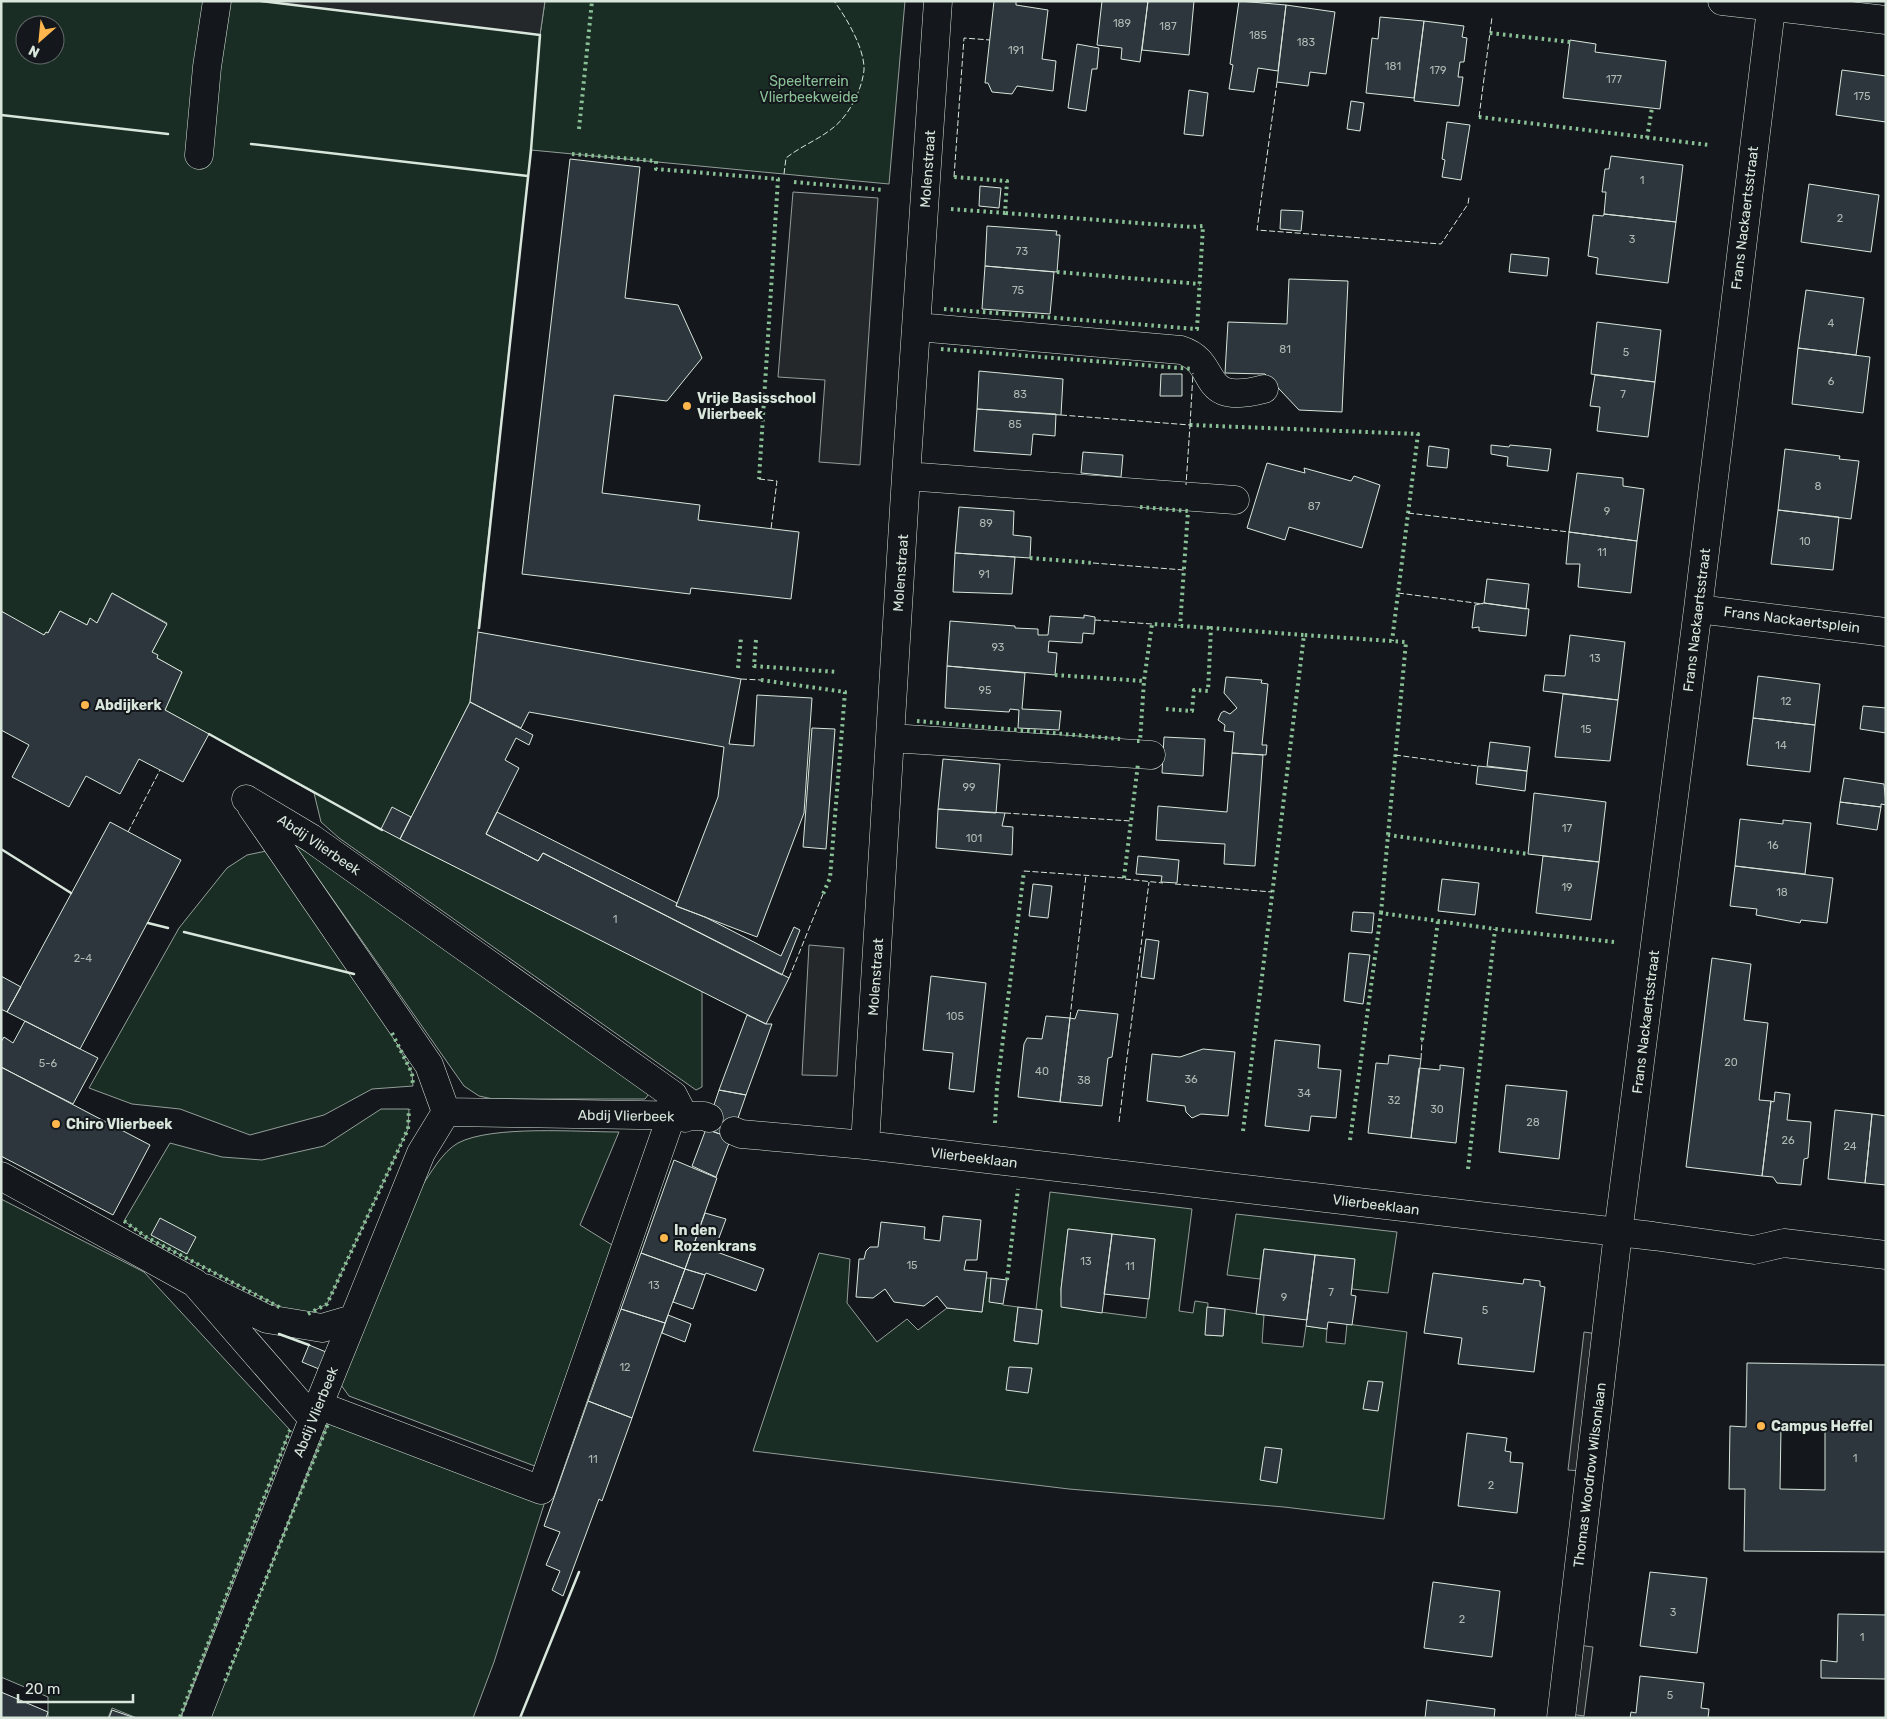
<svg xmlns="http://www.w3.org/2000/svg" width="1887" height="1719" viewBox="0 0 1887 1719" font-family="Rubik,sans-serif">
<style>
.green{fill:#1a2d24;stroke:#939e99;fill-rule:evenodd}
.parking{fill:#24282b;stroke:#939e99}
.building{fill:#2c363c;stroke:#d8e6dc;fill-rule:evenodd}
.lines{fill:none;stroke-linecap:round;stroke-linejoin:round}
.minor-casing{stroke:#d8e6dc;stroke-width:29}
.minor{stroke:#14181c;stroke-width:28}
.hedge{stroke:#8ac095;stroke-width:4;stroke-dasharray:2.5 4;stroke-linecap:butt}
.fence{stroke:#d8e6dc;stroke-width:1;stroke-dasharray:6 2.5;stroke-linecap:butt}
.wall{stroke:#d8e6dc;stroke-width:2.5}
.poi-dot{fill:#ffb74d;stroke:#14181c;stroke-width:2}
.labels{text-anchor:middle;dominant-baseline:central;stroke-width:4;stroke-linejoin:round;paint-order:stroke}
.number-label{font-size:11px;fill:#adbab4}
.park-label{font-size:14px;fill:#8ac095;stroke:#14181c}
.street-label{font-size:14px;fill:#d8e6dc;stroke:#14181c}
.poi-label{font-size:14px;font-weight:bold;fill:#d8e6dc;stroke:#14181c;text-anchor:start}
</style>
<rect width="100%" height="100%" fill="#14181c"/>
<path class="green" d="M1,1h260l279,34 5,-34h360l-16,183 -358,-34 -61,552 -70,137 302,152v96l-6,3 -357,-252 -18,-16 -7,-29 -149,-83 17,-38 -25,-14 -5,-6 15,-29 -55,-30 -15,30 -7,-4 -3,6 -27,-14 -12,22 -2,-1 -2,3 -43,-22zM25,25h30v30h-30z
M294,844l171,111 187,135 -7,9h-152l-14,-3 -15,-10z
M271,850l111,164 30,59 1,13 -41,3 -48,26 -74,20 -70,-26 -48,-5 -43,-16 90,-160 48,-60 20,-13z
M381,1109h28l-1,20 -81,175 -19,10 -24,-5 -138,-72 -22,-16 46,-78 52,14 40,3 62,-14z
M619,1132l-39,93 37,23 -77,220 -191,-72 -8,-11 80,-198c10,-14 21,-35 37,-44 34,-18 120,-11 161,-11z
M1050,1192l142,17 -13,102 14,2 2,-12 13,2 -2,32 17,1 2,-27 39,6 -2,28 41,4 3,-21 21,3 -1,13 19,2 2,-20 60,8 -23,187 -100,-12 -215,-18 -316,-38 66,-198 31,6 -3,44 30,39 30,-23 11,11 29,-22 35,4 4,-34h5l12,27 15,2 -4,34 23,3 5,-34 -6,-1zM1068,1229l87,10 -9,79 -84,-11 -1,-18z
M1,1199l143,73 146,158 -110,288h-43l-25,-10 -4,10h-60v-21l-47,-20z
M1236,1214l161,18 -9,61 -36,-4 2,-30 -90,-10 -4,30 -33,-4z
M351,1417l196,78 -53,167 -21,56h-263l118,-294z"/>
<path class="parking" d="M261,1h284l-5,34z
M793,192l85,6 -18,267 -41,-3 6,-82 -47,-3z
M809,945l35,3 -7,128 -35,-1z
M1584,1332l14,2 -16,137 -14,-1z
M1578,1645l15,2 -9,69 -14,-2z"/>
<path class="building" d="M994,1h22v4l32,5 -6,49 14,2 -3,30 -36,-5 -5,8 -20,-2 -4,-9h-3z
M1102,1h46l-8,61 -19,-3 1,-11 -25,-3z
M1148,1h46l-5,54 -47,-5z
M1239,1l47,4 -8,66 -20,-3 -4,24 -25,-3 4,-24 -3,-1z
M1286,5l49,7 -9,62 -16,-2 -2,14 -31,-4z
M1380,17l44,4 -10,77 -48,-5 6,-55 6,1z
M1424,21l40,5 -2,11 5,1 -3,24h-4l-2,15h5l-4,29 -45,-5z
M1570,40l26,4 -1,8 71,9 -6,48 -97,-11z
M1077,44l22,4 -2,21h-5l-6,42 -18,-3z
M1842,70l44,6v46l-50,-7z
M1189,90l19,3 -5,43 -19,-2z
M1351,101l13,2 -4,28 -13,-2z
M1447,122l23,3 -9,55 -19,-3 3,-17 -3,-1z
M1611,156l72,9 -7,57 -72,-8 2,-22h-4l3,-23h4z
M570,159l70,8 -15,131 53,7 24,53 -35,43 -53,-6 -12,98 98,12 -2,15 101,12 -8,67 -100,-11 -1,6 -168,-20z
M1809,184l70,11 -8,57 -70,-10z
M980,186l21,2 -2,20 -20,-2z
M1281,210l22,1 -2,20 -21,-2z
M1604,214l72,8 -8,61 -72,-9 2,-16 -10,-2 5,-41 10,1z
M987,226l70,5 -1,4h4l-3,37 -72,-6z
M1511,254l38,4 -2,18 -38,-4z
M985,266l69,6 -4,42 -68,-5z
M1289,279l59,2 -6,131 -43,-2 -34,-36 -40,-1 3,-51 59,2z
M1806,290l58,8 -8,57 -58,-7z
M1597,322l64,8 -6,52 -64,-8z
M1798,348l72,9 -7,56 -71,-9z
M979,371l84,8 -2,36 -84,-6z
M1161,374h21v22h-22z
M1595,375l60,7 -7,55 -51,-6 3,-24 -10,-1z
M977,409l79,5 -1,22 -22,-2 -2,21 -57,-4z
M1491,445l18,2 1,-2 41,4 -3,22 -41,-5 1,-9 -17,-3z
M1429,446l20,3 -2,19 -20,-2z
M1785,449l55,7 -1,3 20,2 -8,58 -73,-9z
M1083,452l40,3 -2,22 -40,-4z
M1267,463l38,10 -1,-5 47,13 3,-5 26,9 -18,63 -73,-21 -4,13 -38,-12z
M1577,473l46,5v8l21,3 -7,52 -68,-9z
M959,507l55,4 -1,24 18,2 -1,21 -75,-5z
M1778,510l61,7 -6,53 -62,-6z
M1569,532l68,9 -6,52 -53,-6 2,-23h-14z
M955,553l60,4 -3,37 -59,-2z
M1487,579l42,5 -3,25 -42,-6z
M112,593l55,31 -15,28 6,3 -1,3 25,14 -17,38 44,24 -26,48 -44,-23 -19,35 -34,-18 -17,31 -57,-30 17,-32 -28,-15v-119l43,24 2,-3 2,1 12,-22 27,14 3,-7 7,5z
M1484,603l45,6 -3,27 -47,-5v-4l-7,1 3,-23z
M1084,615l11,2v3l-1,14 -11,-1 -1,10 -33,-2 -1,11 9,1 -2,22 -108,-9 3,-45 65,5v2l23,1v6h10l2,-19 34,2z
M478,632l263,47 -12,65 25,2 3,-51 55,3 -8,115 -47,124 -81,-31 42,-109 6,-50 -195,-35 -8,16 -51,-26z
M1570,635l55,7 -7,58 -75,-9 2,-16 20,1z
M947,666l78,7 -3,36 39,2 -2,19 -41,-2 1,-18 -9,-1 -1,3 -64,-4z
M1758,676l62,8 -5,41 -62,-7z
M1226,677l36,3 -1,3 7,1 -6,61h5l-1,10 -34,-2 2,-21 -10,-1 1,-6 -7,-5 3,-7 3,-2 6,3 7,-6 -13,-15z
M1563,694l55,6 -8,61 -55,-4z
M470,702l63,33 -4,10 -13,-7 -11,22 14,8 -33,66 52,27 5,-8 246,125 -23,46 -366,-185z
M1863,706l23,2v25l-26,-4z
M1753,718l62,7 -5,47 -63,-7z
M812,728l23,1 -9,120 -23,-2z
M1164,737l41,2 -2,37 -41,-3z
M1490,742l40,5 -3,24 -40,-5z
M1232,753l31,2 -8,111 -31,-2 1,-20 -69,-4 2,-34 69,6z
M943,759l57,5 -4,49 -58,-4z
M1478,766l49,5 -2,20 -49,-7z
M1844,778l40,6 2,21 -5,-1v3l-41,-5z
M1534,793l72,9 -7,60 -71,-8z
M1840,802l41,5 -4,23 -40,-6z
M392,807l19,10 -11,22 -19,-10z
M938,809l67,4 -3,13 11,1 -1,28 -76,-7z
M497,812l180,91 -1,3 29,11 76,39 13,-29 6,3 -18,45 -239,-122 -5,8 -52,-27z
M1740,819l43,5v-4l28,3 -6,51 -70,-8z
M110,822l71,38 -101,189 -73,-37z
M1138,856l41,4 -2,23 -16,-1 1,-6 -26,-2z
M1543,856l56,6 -8,58 -55,-7z
M1735,866l98,12 -6,45 -26,-3 -1,3 -44,-8 1,-6 -27,-3z
M1442,879l37,4 -4,32 -37,-4z
M1033,884l19,2 -4,32 -19,-2z
M1353,912l21,1 -2,20 -21,-2z
M1146,939l13,2 -5,38 -13,-2z
M1349,953l21,2 -7,49 -19,-3z
M1712,958l39,6 -7,56 24,3 -9,77 12,1 -9,75 -76,-9z
M1,976l20,11 -14,25 -6,-3z
M931,976l55,7 -12,109 -25,-3 4,-36 -30,-3z
M1078,1010l40,4 -6,43 -4,1 -6,48 -42,-4 10,-84 5,1z
M747,1015l19,9h6l-26,71 -27,-5z
M1046,1016l24,2 -10,84 -42,-5 6,-53 3,-6 15,1z
M25,1021l73,37 -25,46 -72,-37v-25l3,-5 9,6z
M1275,1040l45,5 -2,23 23,2 -5,48 -25,-2 -2,15 -44,-5z
M1203,1049l32,3 -7,64 -27,-2 -9,4 -6,-6 -1,-6 -38,-5 5,-47 28,3z
M1389,1055l32,4 -10,79 -43,-5 8,-70 12,1z
M1440,1065l24,3 -8,75 -45,-5 8,-70 21,2z
M1,1067l149,78 -37,70 -112,-59z
M1506,1085l61,6 -8,68 -60,-7z
M719,1090l27,5 -15,43 -25,-9z
M1775,1092l15,2 -3,26 24,2 -3,36 -4,1 -3,26 -24,-2 -4,-6 -11,-1 9,-75 3,1z
M1835,1110l37,4 -7,69 -37,-4z
M1872,1114l14,2v69l-21,-2z
M706,1129l25,9 -15,39 -24,-11z
M674,1160l43,18 -32,91 -44,-16z
M705,1213l21,6 -12,32 50,18 -8,22 -50,-18 -1,2 -20,-6z
M943,1216l38,4 -4,40h-11l-2,10 23,2 -5,40 -35,-4 -10,-12 -13,10 -30,-4 -9,-13 -12,9 -17,-1 3,-38h5l2,-8 4,-4h8l3,-25 44,5 -1,12 16,2z
M160,1218l36,19 -9,17 -36,-19z
M1068,1229l44,5 -10,79 -41,-6v-18z
M1112,1234l43,5 -6,60 -45,-5z
M1264,1249l51,6 -8,65 -51,-6z
M641,1253l44,16 -20,54 -44,-14z
M1315,1255l40,4 -4,36 5,1 -4,29 -24,-3 -1,7 -21,-3z
M685,1269l20,6 -12,34 -20,-7z
M1433,1273l90,11 1,-5 16,2v5l5,1 -11,85 -76,-8 4,-26 -38,-5z
M991,1278l16,2 -4,24 -14,-2z
M1018,1307l24,3 -4,34 -24,-3z
M1207,1307l18,2 -2,27 -18,-1z
M621,1309l44,14 -33,95 -44,-17z
M668,1315l23,9 -6,18 -23,-9z
M309,1345l17,7 -7,17 -17,-7z
M1747,1363l139,2v187l-142,-1 1,-62h-16l1,-63 16,1zM1781,1427h44v63l-45,-1z
M1009,1367l23,1 -4,25 -22,-3z
M1368,1381l15,1 -5,29 -15,-2z
M588,1401l44,17 -30,83 -3,-2 -36,97 -11,-6 8,-19 -14,-6 14,-33 -16,-6z
M1467,1433l40,5 -2,13 6,1 -1,10 13,1 -6,50 -59,-7z
M1265,1447l17,2 -5,34 -17,-3z
M1650,1572l57,6 -10,75 -57,-7z
M1433,1582l67,9 -8,66 -68,-9z
M1838,1614l48,1v64l-65,-1v-18l16,2z
M1640,1676l64,7 -3,25 8,1 -1,9h-78l1,-6 5,1z
M1,1692l47,20 -2,6h-45z
M1427,1700l68,9 -1,9h-69z
M112,1710l23,8h-26z"/>
<g class="lines">
<g class="minor-casing">
<path id="minor" d="M1722,1l164,19
M199,155l8,-88 10,-66
M917,327l264,23c41,13 14,57 83,39
M906,476l329,24
M1698,609l188,23
M891,738l260,17
M246,799l65,39 362,257 12,23
M251,806l178,259 17,47
M446,1112l258,4 5,2
M734,1131l7,3 124,11 788,91 101,14 30,-7 102,12
M865,1145l41,-669 32,-475
M1,1176l194,107 118,136
M205,1288l62,31 55,9 31,-9
M318,1405l223,85 130,-373
M196,1718l117,-299 108,-266 25,-41
M1561,1718l57,-485 80,-624 74,-608"/>
</g>
<use href="#minor" class="minor"/>
<path class="hedge" d="M1490,33l80,9
M1479,117l230,28
M579,129l13,-128
M1647,138l5,-30
M572,154l84,7v8l122,10 -19,300
M794,182l90,8
M951,209l54,4 2,-32 -53,-4
M1057,272l143,12
M944,309l253,20 6,-103 -11,1 -187,-14
M941,349l252,20
M1190,425l228,9 -26,207
M1140,507l48,4 -8,115
M1030,558l63,5
M756,640l-2,26 83,6
M738,668l3,-30
M1055,675l89,6
M761,680l84,12 -15,186 -7,16
M1166,709l26,2 2,-21 14,1 3,-63 93,7
M917,721l203,18
M1137,741h3l4,-60 8,-57 59,4
M1124,878l14,-114
M1381,913l7,-78 140,19
M392,1033l20,40 1,13
M1422,1040l16,-119
M995,1123l2,-36 27,-216
M1243,1131l61,-496 102,7 -18,193
M1350,1140l31,-227 114,16 119,13
M1468,1169l27,-240
M124,1221l22,16 135,71
M1007,1280l11,-91
M308,1314l19,-10 81,-175 1,-20
M225,1681l103,-257
M180,1717l110,-287"/>
<path class="fence" d="M1277,82l-20,148 184,14 27,-40 1,-7
M1479,117l13,-100
M784,174l2,-16c15,-12 34,-19 48,-31 15,-12 28,-37 30,-57 1,-21 -18,-53 -30,-69
M954,177l10,-139 26,2
M1061,415l129,10 -4,60
M1190,425l3,-52
M759,479l18,2 -6,48
M1408,513l161,19
M1093,563l91,7
M1398,593l85,11
M1095,620l57,4
M741,679l20,1
M1395,755l83,11
M1005,813l126,8
M128,832l32,-62
M1024,871l100,7
M1125,879l38,4
M1175,884l97,8
M789,978l34,-84
M1070,1018l16,-143
M1421,1059l1,-19
M1119,1122l30,-240"/>
<path class="wall" d="M261,1l279,34 -9,115 -52,478
M1,115l167,19
M251,144l277,32
M209,734l173,96
M1,849l70,44
M148,923l20,5
M184,932l170,42
M279,1334l30,11
M520,1718l59,-146"/>
</g>
<g class="poi-dot">
<circle cx="687" cy="406" r="5"/>
<circle cx="85" cy="705" r="5"/>
<circle cx="56" cy="1124" r="5"/>
<circle cx="664" cy="1238" r="5"/>
<circle cx="1761" cy="1426" r="5"/>
</g>
<g class="labels">
<g class="number-label">
<text x="1122" y="23">189</text>
<text x="1168" y="26">187</text>
<text x="1258" y="35">185</text>
<text x="1306" y="42">183</text>
<text x="1016" y="50">191</text>
<text x="1393" y="66">181</text>
<text x="1438" y="70">179</text>
<text x="1614" y="79">177</text>
<text x="1862" y="96">175</text>
<text x="1642" y="180">1</text>
<text x="1840" y="218">2</text>
<text x="1632" y="239">3</text>
<text x="1022" y="251">73</text>
<text x="1018" y="290">75</text>
<text x="1831" y="323">4</text>
<text x="1285" y="349">81</text>
<text x="1626" y="352">5</text>
<text x="1831" y="381">6</text>
<text x="1020" y="394">83</text>
<text x="1623" y="394">7</text>
<text x="1015" y="424">85</text>
<text x="1818" y="486">8</text>
<text x="1314" y="506">87</text>
<text x="1607" y="511">9</text>
<text x="986" y="523">89</text>
<text x="1805" y="541">10</text>
<text x="1602" y="552">11</text>
<text x="984" y="574">91</text>
<text x="998" y="647">93</text>
<text x="1595" y="658">13</text>
<text x="985" y="690">95</text>
<text x="1786" y="701">12</text>
<text x="1586" y="729">15</text>
<text x="1781" y="745">14</text>
<text x="969" y="787">99</text>
<text x="1567" y="828">17</text>
<text x="974" y="838">101</text>
<text x="1773" y="845">16</text>
<text x="1567" y="887">19</text>
<text x="1782" y="892">18</text>
<text x="615" y="919">1</text>
<text x="83" y="958">2-4</text>
<text x="955" y="1016">105</text>
<text x="1731" y="1062">20</text>
<text x="48" y="1063">5-6</text>
<text x="1042" y="1071">40</text>
<text x="1191" y="1079">36</text>
<text x="1084" y="1080">38</text>
<text x="1304" y="1093">34</text>
<text x="1394" y="1100">32</text>
<text x="1437" y="1109">30</text>
<text x="1533" y="1122">28</text>
<text x="1788" y="1140">26</text>
<text x="1850" y="1146">24</text>
<text x="1086" y="1261">13</text>
<text x="912" y="1265">15</text>
<text x="1130" y="1266">11</text>
<text x="654" y="1285">13</text>
<text x="1331" y="1292">7</text>
<text x="1284" y="1297">9</text>
<text x="1485" y="1310">5</text>
<text x="625" y="1367">12</text>
<text x="1855" y="1458">1</text>
<text x="593" y="1459">11</text>
<text x="1491" y="1485">2</text>
<text x="1673" y="1612">3</text>
<text x="1462" y="1619">2</text>
<text x="1862" y="1637">1</text>
<text x="1670" y="1695">5</text>
</g>
<g class="park-label">
<text x="809" y="81">Speelterrein<tspan x="809" dy="16">Vlierbeekweide</tspan></text>
</g>
<g class="street-label">
<text transform="translate(928 169) rotate(-86)">Molenstraat</text>
<text transform="translate(1745 218) rotate(-83)">Frans Nackaertsstraat</text>
<text transform="translate(901 573) rotate(-86)">Molenstraat</text>
<text transform="translate(1697 620) rotate(-83)">Frans Nackaertsstraat</text>
<text transform="translate(1792 620) rotate(7)">Frans Nackaertsplein</text>
<text transform="translate(319 845) rotate(34)">Abdij Vlierbeek</text>
<text transform="translate(876 977) rotate(-86)">Molenstraat</text>
<text transform="translate(1646 1022) rotate(-83)">Frans Nackaertsstraat</text>
<text transform="translate(626 1116) rotate(1)">Abdij Vlierbeek</text>
<text transform="translate(974 1158) rotate(7)">Vlierbeeklaan</text>
<text transform="translate(1376 1205) rotate(7)">Vlierbeeklaan</text>
<text transform="translate(316 1412) rotate(-68)">Abdij Vlierbeek</text>
<text transform="translate(1590 1475) rotate(-83)">Thomas Woodrow Wilsonlaan</text>
</g>
<g class="poi-label">
<text x="697" y="398">Vrije Basisschool<tspan x="697" dy="16">Vlierbeek</tspan></text>
<text x="95" y="705">Abdijkerk</text>
<text x="66" y="1124">Chiro Vlierbeek</text>
<text x="674" y="1230">In den<tspan x="674" dy="16">Rozenkrans</tspan></text>
<text x="1771" y="1426">Campus Heffel</text>
</g>
</g>
<rect width="1887" height="1719" fill="none" stroke="#d8e6dc" stroke-width="5"/>
<g transform="translate(40 40) rotate(207)"><circle r="24" fill="#14181c" stroke="#626a69"/>
<path d="M0-4L9 19L0 12L-9 19Z" fill="#ffb74d"/>
<text y="-8" font-size="14" font-weight="bold" text-anchor="middle" fill="#d8e6dc">N</text>
</g>
<path d="M18 1694v8h115v-8" fill="none" stroke="#d8e6dc" stroke-width="2.5"/>
<text x="25" y="1694" font-size="15" fill="#d8e6dc" stroke="#14181c" stroke-width="4" paint-order="stroke">20 m</text>
</svg>
